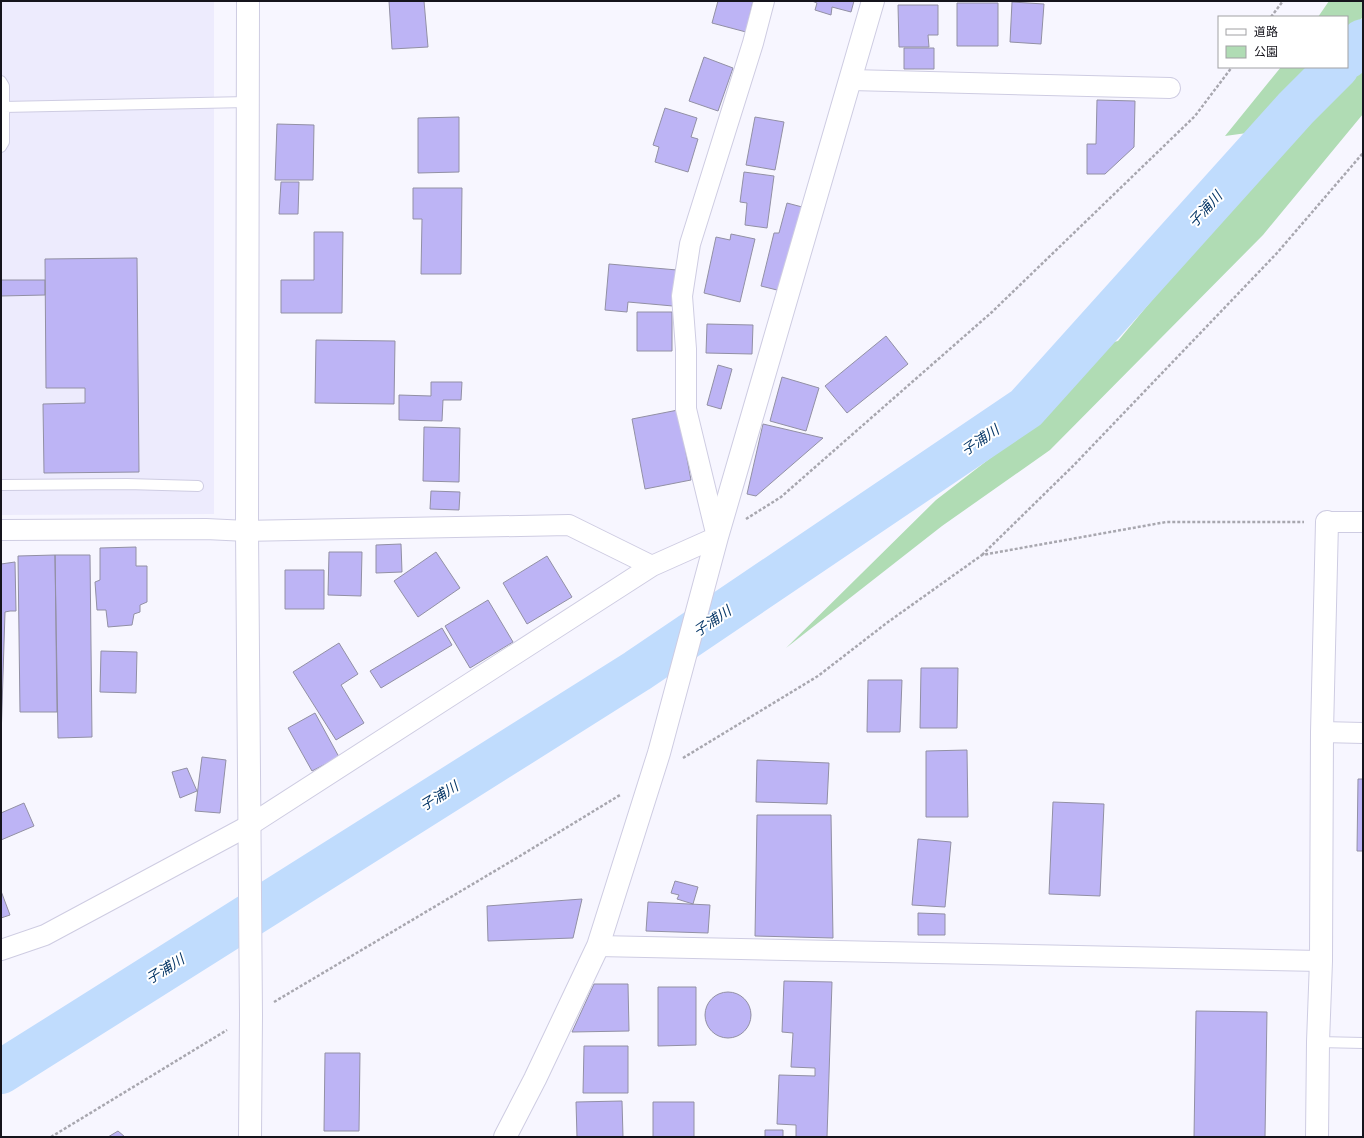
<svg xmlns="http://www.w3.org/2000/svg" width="1364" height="1138" viewBox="0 0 1364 1138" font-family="Raleway,'Noto Sans JP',sans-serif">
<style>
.built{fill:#edebfd}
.green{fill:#b0dcb4}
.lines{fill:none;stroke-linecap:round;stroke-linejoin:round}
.river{stroke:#c0dcfd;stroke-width:44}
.building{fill:#bdb4f5;stroke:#9290a4}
.service-casing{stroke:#cecce2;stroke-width:12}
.minor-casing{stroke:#cecce2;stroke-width:22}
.tertiary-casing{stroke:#cecce2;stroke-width:24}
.path{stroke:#a8a7af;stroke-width:2.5;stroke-dasharray:3 2;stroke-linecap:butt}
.service{stroke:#fff;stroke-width:10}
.minor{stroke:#fff;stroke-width:20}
.tertiary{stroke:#fff;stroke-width:22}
.labels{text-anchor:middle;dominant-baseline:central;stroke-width:4;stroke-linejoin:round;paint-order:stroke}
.water-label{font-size:14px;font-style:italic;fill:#083868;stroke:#fff}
</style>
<rect width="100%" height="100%" fill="#f7f6ff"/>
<path class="built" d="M1,1h213v513l-213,1z"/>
<path class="green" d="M1329,1h34v16l-16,16v-16h-29z
M1363,60v54l-100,121 -213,215 -108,76 -156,122 150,-148 105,-81 4,-17 56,-57 17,-4 194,-234 33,-22 13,-19z
M1281,67h30l-64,66 -22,3z"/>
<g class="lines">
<path class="river" d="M1347,57l16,-16
M1,1072l636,-401 389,-263 270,-300 41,-41"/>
</g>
<path class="building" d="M389,1h35l4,46 -36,2z
M718,1h35l-7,31 -34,-9z
M812,1h42l-3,11 -19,-5 -1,8 -16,-5 2,-7z
M1012,2l32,2 -3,40 -31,-2z
M957,3h41v43h-41z
M898,5h40v30h-10l1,12h-30z
M904,48h30v21h-30z
M704,57l29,11 -15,43 -29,-10z
M1097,100l38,1 -1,46 -29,27h-18v-30h9z
M665,108l32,10 -6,19 7,2 -10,33 -33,-10 4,-15 -6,-2z
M459,117v55l-41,1v-55z
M755,117l29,5 -9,48 -29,-5z
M277,124l37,1 -1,55h-38z
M744,172l30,4 -7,52 -22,-3 2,-22 -7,-1z
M281,182h18l-1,32h-19z
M413,188h49l-1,86h-40l1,-55h-9z
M787,203l19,5 -21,84 -24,-6 13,-53h5z
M314,232h29l-1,81h-61v-33h33z
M731,234l24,5 -15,63 -36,-9 12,-56 14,3z
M137,258l2,214 -95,1 -1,-69 42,-1v-15h-39l-1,-129z
M609,264l68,6 -4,36 -45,-4 -1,10 -22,-2z
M1,280h44v15l-44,1z
M637,312h35v39h-35z
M707,324l46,1 -1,29 -46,-1z
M886,336l22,28 -61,49 -22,-27z
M316,340l79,1 -1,63 -79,-1z
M718,365l14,4 -11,40 -14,-4z
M782,377l37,11 -13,43 -36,-10z
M431,382h31l-1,18h-18l-1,21 -43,-1v-25l32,1z
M678,410l13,70 -46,9 -13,-70z
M763,424l60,14 -67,58 -9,-2z
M424,427l36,1 -1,54 -36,-1z
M431,491l29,1 -1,18 -29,-1z
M401,544l1,28 -26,1v-28z
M136,547v19h11v36l-7,3v7l-6,2 -2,11 -24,2 -2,-17h-9l-2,-28 5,-2v-32z
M329,552h33l-1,44 -33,-1z
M436,552l24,36 -42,29 -24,-36z
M55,555h35l2,182 -34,1z
M55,555l2,157h-37l-2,-156z
M547,556l25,41 -45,27 -24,-41z
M15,562l1,49h-6l-5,1 -4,127v-175z
M285,570h39v39h-39z
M488,600l25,42 -43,26 -25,-42z
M442,628l10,17 -71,43 -11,-17z
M339,643l19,31 -17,11 23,38 -28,17 -43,-68z
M101,651l36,1 -1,41 -36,-1z
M921,668h37l-1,60h-37z
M868,680h34l-2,52h-33z
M315,713l24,44 -27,14 -24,-43z
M967,750l1,67h-42v-66z
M202,757l24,3 -6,53 -25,-2z
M757,760l72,3 -2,41 -71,-2z
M187,768l10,23 -17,7 -8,-26z
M1358,779h5v72h-6z
M1053,802l51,2 -4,92 -51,-2z
M24,803l10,23 -33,14v-27z
M757,815h74l2,123 -78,-2z
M918,839l33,3 -6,65 -33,-2z
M675,881l23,6 -5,17 -16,-5 2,-4 -8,-2z
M1,891l9,24 -9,3z
M582,899l-9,39 -85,3 -1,-35z
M648,902l62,3 -2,28 -62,-2z
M918,913l27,1v21h-27z
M784,981l48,1 -5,155h-31v-12l-19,-1 2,-49 36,1v-8l-24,-1 2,-34 -11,-1z
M594,984h34l1,47 -57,1z
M658,987h38v58l-38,1z
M705 1015a23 23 0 1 1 46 0a23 23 0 1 1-46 0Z
M1196,1011l71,1 -2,125h-71z
M584,1046h44v47h-45z
M325,1053h35l-1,78h-35z
M622,1101l1,36h-46l-1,-35z
M653,1102h41v35h-41z
M765,1130h18v7h-18z
M118,1131l7,6h-17z"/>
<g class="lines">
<g class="service-casing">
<path id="service" d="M1,81l3,5v56l-3,5
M3,107l245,-5
M1,485l126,-1 71,2
M1318,1042l45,1"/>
</g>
<g class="minor-casing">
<path id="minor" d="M851,80l319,8
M1327,522h36
M1,530l205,-1 41,2 322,-6 83,41
M1322,732l41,1
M598,946l723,15
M1,950l44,-15 205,-110 402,-259 65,-29 -31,-128v-60l-4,-53 8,-52 63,-201 11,-42"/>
</g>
<g class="tertiary-casing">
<path id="tertiary" d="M248,1l-1,530 4,484 -1,122
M505,1137l30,-58 63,-133 61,-193 58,-216 156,-536
M1317,1137l1,-95 3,-81 1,-229 5,-210"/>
</g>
<path class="path" d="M1271,17l12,-16
M746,519l35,-22 211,-185 203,-196 37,-49
M982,555l92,-90 203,-212 86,-100
M683,758l135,-82 70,-54 94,-67 184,-33h138
M274,1002l241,-143 105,-64
M51,1137l176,-107"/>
<use href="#service" class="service"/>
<use href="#minor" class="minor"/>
<use href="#tertiary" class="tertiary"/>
</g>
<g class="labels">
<g class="water-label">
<text transform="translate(1205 209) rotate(-48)">子浦川</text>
<text transform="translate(980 440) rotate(-34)">子浦川</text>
<text transform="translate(712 621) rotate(-34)">子浦川</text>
<text transform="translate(439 796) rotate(-32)">子浦川</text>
<text transform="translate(165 969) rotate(-32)">子浦川</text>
</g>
</g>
<rect width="1364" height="1138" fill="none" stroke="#15141c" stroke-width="4"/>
<rect x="1218" y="16" width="130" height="52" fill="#ffffff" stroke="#a1a1a4"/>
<rect x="1226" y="29" width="20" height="6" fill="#ffffff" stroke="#a1a1a4"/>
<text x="1254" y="36" font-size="12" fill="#15141c">道路</text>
<rect x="1226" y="46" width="20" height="12" fill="#b0dcb4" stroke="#a1a1a4"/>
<text x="1254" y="56" font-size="12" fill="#15141c">公園</text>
</svg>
